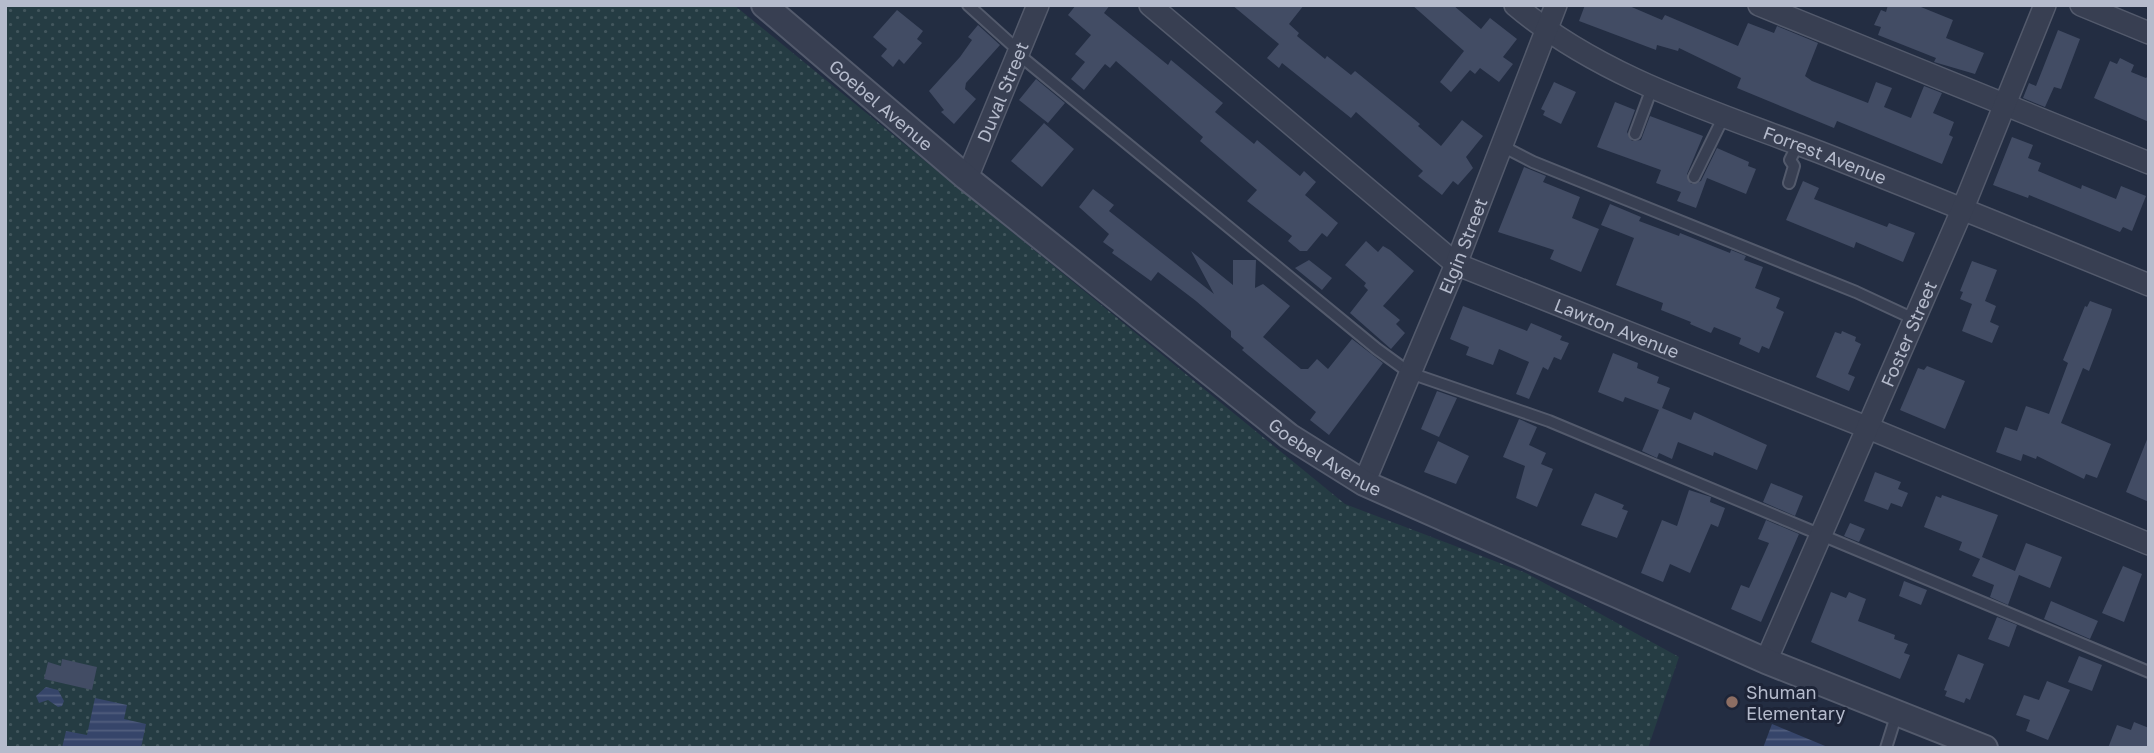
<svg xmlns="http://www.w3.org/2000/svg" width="2154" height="753" viewBox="0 0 2154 753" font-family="'Golos Text',sans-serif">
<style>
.grass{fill:url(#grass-dots)}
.water{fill:url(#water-rules)}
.building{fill:#424c64}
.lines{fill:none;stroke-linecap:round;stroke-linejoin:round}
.service-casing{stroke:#535a6c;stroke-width:14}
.minor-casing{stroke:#535a6c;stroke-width:24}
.tertiary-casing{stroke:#535a6c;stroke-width:28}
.service{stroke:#383f52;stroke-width:10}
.minor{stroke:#383f52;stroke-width:21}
.tertiary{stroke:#383f52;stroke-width:24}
.education-dot{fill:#8d6e63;stroke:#1d2437;stroke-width:2.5}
.labels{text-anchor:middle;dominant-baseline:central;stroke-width:6;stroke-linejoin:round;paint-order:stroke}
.street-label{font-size:18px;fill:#b5bbcc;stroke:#1d2437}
.poi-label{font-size:18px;fill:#b5bbcc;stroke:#1d2437;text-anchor:start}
</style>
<defs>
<pattern id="grass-dots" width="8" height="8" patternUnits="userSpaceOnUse" patternTransform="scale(1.75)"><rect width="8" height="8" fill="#253c43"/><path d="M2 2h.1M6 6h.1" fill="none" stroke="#42565d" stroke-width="1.8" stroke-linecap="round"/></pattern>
<pattern id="water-rules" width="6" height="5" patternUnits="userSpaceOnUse" patternTransform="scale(1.75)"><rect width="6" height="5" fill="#36456a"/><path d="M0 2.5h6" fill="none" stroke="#515e7e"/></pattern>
</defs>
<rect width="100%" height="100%" fill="#232d42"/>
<path class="grass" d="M5,5h729l611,499 181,69 153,84 -31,91h-1643z"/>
<path class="water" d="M46,687l12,3 6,11 -2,5 -4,1 -10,-7 -9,3 -3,-7z
M95,698l32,7 -3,14 22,5 -5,24h-79l4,-17 21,4z
M1772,724l58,24h-67z"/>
<path class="building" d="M1076,5h34l-6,8 64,52 3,-5 52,43 -8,9 39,32 3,-4 43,36 4,-5 12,11 -11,13 33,28 -11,14 -5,-4 -15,18h-7l-12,-10 4,-5 -45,-35 10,-11 -57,-49 3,-4 -87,-76 -6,7 -5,-4 -21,26 -13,-11 14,-17 -10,-8 16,-19 -23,-20z
M1232,5h72l-15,19 10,9 -2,3 28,23 2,-3 24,19 4,-4 65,53 -2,2 23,20 21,-26 21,16 -17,21 7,11 -15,17 -5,-4 -11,14 -24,-19 5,-5 -67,-59 -5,6 -69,-55 -3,5 -12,-10 12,-14z
M1412,5h41l28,24 9,-11 27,21 -14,18 10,7 -14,18 -19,-14 -5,6 -5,-4 -19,22 -11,-10 24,-31z
M1585,5h42l35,15 3,-5 73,31 10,-23 26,10 3,-7 41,17 -13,33 7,5 56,22 8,-21 16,6 -8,19 27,11 13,-32 18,7 -9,20 21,9 -5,13 4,2 -11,27 -105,-43 -3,7 -97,-40 4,-10 -62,-30 -1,3 -21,-6 -1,5 -77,-29z
M1888,5h28l37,15 -7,18 38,15 -9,21 -41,-12 2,-4 -58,-23 3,-8 -7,-2 7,-15 5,2z
M897,10l26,21 -6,8 5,4 -18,21 -5,-5 -6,8 -12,-11 6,-7 -14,-12z
M978,25l22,20 -34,38 -1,6 11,10 -22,25 -13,-12 3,-2 -15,-19 31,-34 12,-17 -4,-3z
M2058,30l22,9 -19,50 -7,-2 -9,20 -22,-9 6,-15 7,3z
M2120,58l14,7 -3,7 15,6 3,-3v47l-55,-24 16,-37 7,3z
M1036,79l29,24 -17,20 -29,-23z
M1554,82l22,10 -15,32 -18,-9 2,-4 -4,-2z
M1615,102l20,8 -8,22 5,9 9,-1 9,-24 53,20 -16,38 4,10 10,-3 16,-33 32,14 -1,4 8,3 -10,25 -39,-16 -11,30 -19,-7 4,-9 -25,-9 5,-13 -64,-23z
M1044,123l30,26 -32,38 -31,-26z
M2012,137l21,8 -5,13 13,5 -3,8 43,18 1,-4 34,14 5,-13 25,10 -14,35 -9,-4 -3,5 -91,-37 -1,3 -35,-13z
M1524,167l22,9 -3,6 37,15 -8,21 27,11 -18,43 -31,-13 4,-9 -56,-18z
M1803,181l16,7 -5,11 73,28 2,-4 26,10 -12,29 -47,-20 -2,6 -68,-28z
M1093,189l21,16 -5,6 105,83 -23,-43 42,34v-25h23l-1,28 8,-4 27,22 -27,31 38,32h7l9,-10 11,10 24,-30 31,24 -54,72 -19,-15 6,-8 -74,-62 2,-2 -13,-11v-6l-35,-30 -38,-29 -7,9 -39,-28 2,-3 -11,-8 6,-8 -30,-27z
M1610,204l31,13 -2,4 40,15 1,-3 50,20 1,-3 15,6 -2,4 19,7 -8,21 25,10 -4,10 8,4 -15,37 -7,-3 -3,7 -20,-9 2,-6 -27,-11 -3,6 -21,-9 1,-2 -30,-12 2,-7 -47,-18 18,-47 -33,-13z
M1366,241l12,11 5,-6 7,4 24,21 -31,35 17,14 -4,4 9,9 -14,16 -41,-36 18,-23 -4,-4 2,-3 -21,-18z
M1309,260l23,18 -10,12 -27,-22z
M1972,261l25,9 -12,31 11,5 -6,16 9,4 -7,17 -30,-12 10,-27 -12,-5 3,-7 -3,-1z
M2090,301l22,8 -2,7 -21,55 -6,-3 -22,55 50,21 -14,34 -11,-4 -2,5 -47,-23 -1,3 -13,-5 -2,7 -25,-9 9,-25 12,4 9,-25 23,8 19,-51 -5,-3 22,-54 2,1z
M1463,306l64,25 4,-8 31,13 -2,4 9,3 -8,17 -7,-3 -6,13 -5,-3 -14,32 -13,-5 13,-32 -30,-13 -6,16 -27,-10 3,-8 -19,-8z
M1842,331l14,6 -1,4 6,3 -13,30 7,3 -6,14 -33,-14 19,-45 6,2z
M1613,353l25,10 -1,5 22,9 -2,6 13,5 -8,20 29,12 3,-8 73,33 -10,25 -43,-18 -1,4 -35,-14 -6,17 -13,-6 -2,5 -15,-7 17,-41 -34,-13 -2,5 -25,-10z
M1927,366l38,15 -20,48 -45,-19 18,-42 6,2z
M1437,391l20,7 -18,39 -18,-8z
M1519,419l18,8 -8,18 17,8 -5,11 12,5 -16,38 -21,-9 9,-32 -22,-9z
M2148,437h1v65l-23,-10z
M1438,441l31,15 -13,28 -32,-12z
M1875,472l26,10 -3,7 10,4 -6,14 -11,-4 -3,7 -24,-9z
M1771,483l32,13 -8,20 -32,-14z
M1689,490l22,7 -1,5 15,6 -7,19 -7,-3 -21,49 -20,-9 -7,18 -22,-9 21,-53 15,6z
M1595,493l29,12 -2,4 6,2 -11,27 -36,-13z
M1942,495l56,20 -16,42 33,14 11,-28 36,14 -12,31 -31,-13 -11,30 -18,-8 4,-12 -22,-9 8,-17 -21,-9 3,-8 -38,-15 12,-31 5,2z
M1766,520l33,14 -38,88 -30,-13 10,-24 8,3 20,-45 -11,-4z
M1850,523l15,6 -6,13 -15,-6z
M2123,566l19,8 -18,48 -22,-9z
M1904,581l23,9 -6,15 -22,-9z
M1831,592l15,6 3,-6 17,7 -8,22 37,14 -1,4 14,5 -4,9 6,2 -10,24 -89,-37z
M2051,601l47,20 -8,18 -46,-20z
M1997,617l20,8 -8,22 -21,-8z
M1958,654l26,10 -14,36 -4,-2 -2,5 -19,-7 2,-5 -3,-1z
M2079,656l23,9 -10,26 -24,-9z
M62,659l35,8 -5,23 -48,-11 4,-17 13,4z
M2047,681l23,9 -22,50 -22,-9 4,-11 -14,-5 8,-20 15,5z
M2134,722l15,6v20h-41l9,-23 14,5z"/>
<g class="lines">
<g class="service-casing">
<path id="service" d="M968,5l51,46
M1018,54l359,295 33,24 139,48 600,251
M1635,134l17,-46
M1502,146l31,16 323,130 58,27
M1694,177l30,-61
M1789,183l5,-17 -4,-6 8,-16
M1886,748l11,-35"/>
</g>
<g class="minor-casing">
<g id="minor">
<path id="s1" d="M1150,5l306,259 410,163 283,117"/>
<path id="s2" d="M1515,5c86,73 200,107 304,147 110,43 220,88 330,133"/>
<path d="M1759,5l390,158"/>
<path d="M2081,5l68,28"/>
<path id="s3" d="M967,178l71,-173"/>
<path id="s4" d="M1364,483l92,-219 100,-259"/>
<path id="s5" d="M1766,661l197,-453 82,-203"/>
</g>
</g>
<g class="tertiary-casing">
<g id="tertiary">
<path id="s6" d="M764,5l203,173 322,258 75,47 402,178 219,87"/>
</g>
</g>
<use href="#service" class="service"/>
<use href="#minor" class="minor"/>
<use href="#tertiary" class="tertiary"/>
</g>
<circle class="education-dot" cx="1732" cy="702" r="7"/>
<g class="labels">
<g class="street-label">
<text stroke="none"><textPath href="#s3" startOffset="93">Duval Street</textPath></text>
<text stroke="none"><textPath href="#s6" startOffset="154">Goebel Avenue</textPath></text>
<text stroke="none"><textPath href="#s2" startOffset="346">Forrest Avenue</textPath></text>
<text stroke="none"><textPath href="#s4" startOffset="257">Elgin Street</textPath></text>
<text stroke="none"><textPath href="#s1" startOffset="574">Lawton Avenue</textPath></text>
<text stroke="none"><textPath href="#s5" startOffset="357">Foster Street</textPath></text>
<text stroke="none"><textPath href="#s6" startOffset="721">Goebel Avenue</textPath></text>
</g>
<g class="poi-label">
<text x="1746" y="692">Shuman<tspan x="1746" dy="21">Elementary</tspan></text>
</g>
</g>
<rect width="2154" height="753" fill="none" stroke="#b5bbcc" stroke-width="14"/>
</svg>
